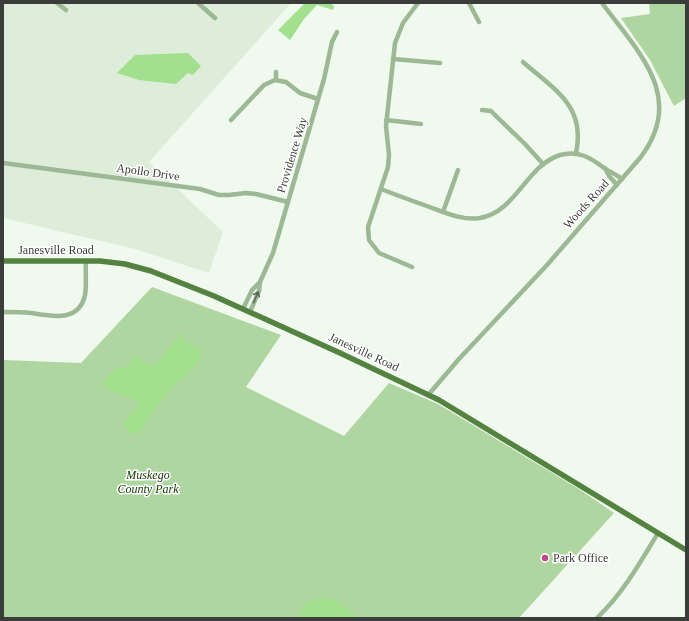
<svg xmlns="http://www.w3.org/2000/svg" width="689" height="621" viewBox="0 0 689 621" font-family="Georgia,serif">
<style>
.built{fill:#deecda}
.green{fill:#afd5a1}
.water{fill:#a3e08d}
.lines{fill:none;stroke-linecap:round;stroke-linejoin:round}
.minor{stroke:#9db894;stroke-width:4.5}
.major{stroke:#538241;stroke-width:5.5}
.oneway{stroke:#5d6859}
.poi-dot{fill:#c44490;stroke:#fff;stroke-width:1.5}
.labels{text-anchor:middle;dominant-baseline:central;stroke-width:3;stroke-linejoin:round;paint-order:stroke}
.street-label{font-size:12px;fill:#3a3d39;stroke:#fff}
.park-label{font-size:12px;font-style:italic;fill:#103600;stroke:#fff}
.poi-label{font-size:12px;fill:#3a3d39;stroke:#fff;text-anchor:start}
</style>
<rect width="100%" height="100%" fill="#f0f9ed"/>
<path class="built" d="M3,3H291L149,162L223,232L209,273L135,249L3,218Z"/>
<g class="green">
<path d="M649,3H686V98L674,106L650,60L621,18L650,14Z"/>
<path d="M152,287L281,335L246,387L344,436L389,383L438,404L579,489L614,513L519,618H3V360L81,363Z"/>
</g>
<g class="water">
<path d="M305,3H330L334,6L333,10L317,5L304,19L290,40L278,30Z"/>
<path d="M188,53L201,66L193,75L188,73L176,84L139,80L117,73L135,55Z"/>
<path d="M181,333H182L185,343L201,348L200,359L195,366L188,374L176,383L146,421L142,431L132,434C115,423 132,414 140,403C128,395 113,395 103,385L104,381L115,369L130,366L131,360L135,356L141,358L144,363C159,368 162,358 168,348C172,342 177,341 181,333Z"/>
<path d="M325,598L337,600L358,618H296L305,603Z"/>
</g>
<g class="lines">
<g class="minor">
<path d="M57,3L66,10"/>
<path d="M198,3L215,18"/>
<path d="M469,3L479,22"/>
<path d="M393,59L440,63"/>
<path d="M523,62C555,90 586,106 576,153"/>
<path d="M276,72V80"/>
<path d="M482,110L491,111L496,116L525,144L543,164"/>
<path d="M231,120L264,85L275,80L286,82L300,93L318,99"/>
<path d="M386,120L421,124"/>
<path d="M3,163L200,189L219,195H229L246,193L256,194L288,202"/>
<path d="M605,168L609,176L617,185"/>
<path d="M381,189C396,195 410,200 424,205C442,211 461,221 480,218C516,212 526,166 560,155C577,150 590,157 604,168C610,172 616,174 622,179"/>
<path d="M443,212L458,170"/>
<path d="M412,267L379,253L369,240L368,227L388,167L389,155L386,126L395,43L403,23L418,3"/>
<path d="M243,309L252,290L260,282L273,253L324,79L332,42L337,32"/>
<path d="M3,312C12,312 21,312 31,313C51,316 79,323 85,295C87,284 85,272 86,261"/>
<path d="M250,312L259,291L260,282"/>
<path d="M429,394L459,359L547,265L640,158C687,97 638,52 602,3"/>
<path d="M597,618C623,593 640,563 658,533"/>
</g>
<path class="major" d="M3,261H100L125,264L151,271L214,296L340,353L439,400L686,550"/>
</g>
<defs><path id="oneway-shaft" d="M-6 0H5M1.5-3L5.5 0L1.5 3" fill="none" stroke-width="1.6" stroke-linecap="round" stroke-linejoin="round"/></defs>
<use class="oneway" href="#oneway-shaft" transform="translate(256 297) rotate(-68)"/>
<circle class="poi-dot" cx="545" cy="558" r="4"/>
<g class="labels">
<g class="street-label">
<text transform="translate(292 155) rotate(-73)">Providence Way</text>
<text transform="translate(148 172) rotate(8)">Apollo Drive</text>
<text transform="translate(586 204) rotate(-48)">Woods Road</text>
<text x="56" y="250">Janesville Road</text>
<text transform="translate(364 352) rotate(25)">Janesville Road</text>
</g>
<g class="park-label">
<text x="148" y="475">Muskego<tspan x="148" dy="14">County Park</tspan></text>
</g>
<g class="poi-label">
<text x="553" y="558">Park Office</text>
</g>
</g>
<rect width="689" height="621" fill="none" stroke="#3a3d39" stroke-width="8"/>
</svg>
